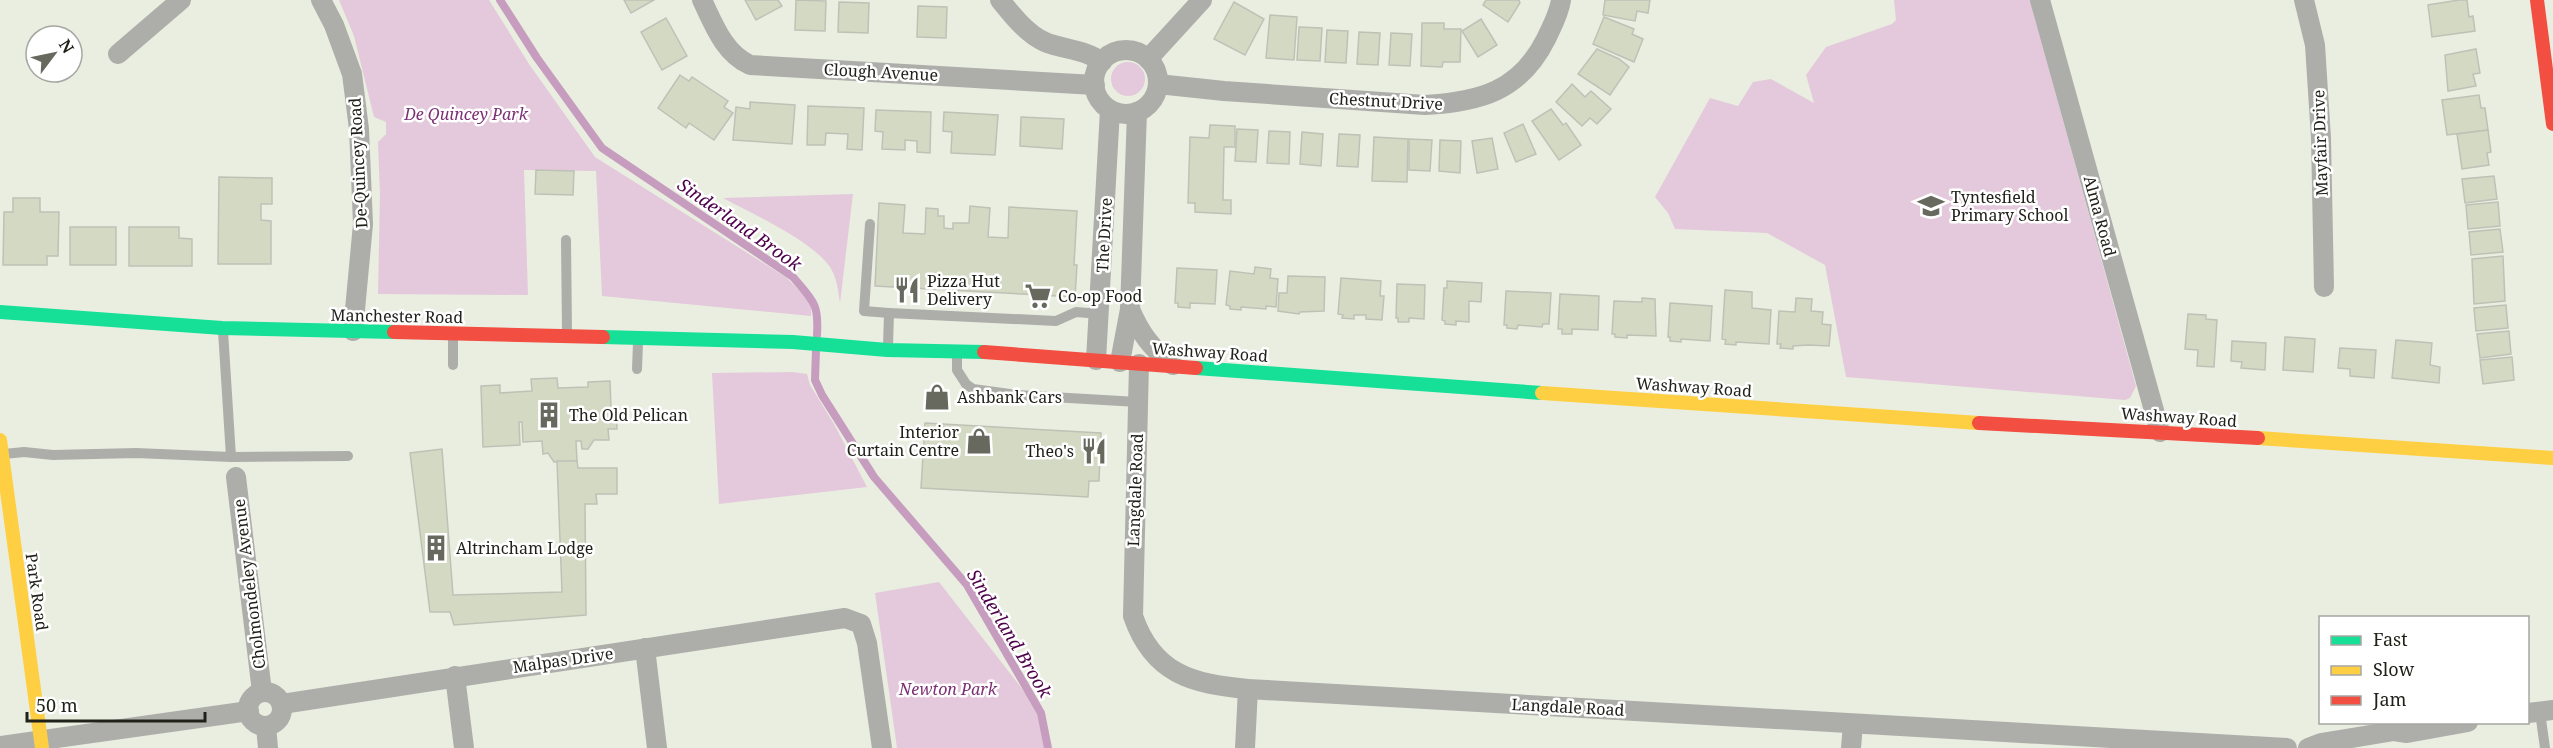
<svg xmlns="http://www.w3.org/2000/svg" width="2553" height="748" viewBox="0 0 2553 748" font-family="'Noto Serif',serif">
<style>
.green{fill:#e3c9db}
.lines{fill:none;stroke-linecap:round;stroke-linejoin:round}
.stream{stroke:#c79dbf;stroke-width:8}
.building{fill:#d4d9c3;stroke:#bfc1b7;stroke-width:1.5}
.lane{stroke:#adaeaa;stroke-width:10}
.street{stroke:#adaeaa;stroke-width:20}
.fast{stroke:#16e098;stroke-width:14}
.slow{stroke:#ffcf43;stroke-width:14}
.jam{stroke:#f24e42;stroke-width:14}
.labels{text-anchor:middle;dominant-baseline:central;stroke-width:5;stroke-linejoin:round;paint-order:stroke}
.street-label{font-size:16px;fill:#202219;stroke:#fff}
.park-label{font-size:16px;font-style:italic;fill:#7b2f74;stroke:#fff}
.poi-label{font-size:16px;fill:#202219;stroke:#fff;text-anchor:start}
.water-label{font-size:18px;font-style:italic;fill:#4f004b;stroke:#fff}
</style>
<rect width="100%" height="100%" fill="#eaeee0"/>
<g class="green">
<path d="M339,0H489L529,64L595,157L787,278L811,303V316L602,296L596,171L524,170L528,295L378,294L380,194L378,142L386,134V122L374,117L354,36Z"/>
<path d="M1894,0H2030L2136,386L2130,398L2125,400L1846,377L1825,265L1767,233L1675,229L1668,213L1655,197L1710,98L1738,106L1753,82L1771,79L1814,103L1806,75L1826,47L1892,24L1896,20Z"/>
<circle cx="1128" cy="79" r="17"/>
<path d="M853,194L840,303C838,290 837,278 830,267C811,240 753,214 723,198Z"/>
<path d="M792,372L807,374L810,385L834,424L867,487L719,504L712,373Z"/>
<path d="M939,582L1041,713L1048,748H897L875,593Z"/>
</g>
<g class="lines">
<g class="stream">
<path d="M500,0L537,58L602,148L793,277C813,301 819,303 817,335"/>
<path d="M816,350L815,380L822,395L874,477L967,585L1041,713L1048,748"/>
</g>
</g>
<g class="building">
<path d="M624,0H654L631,13Z"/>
<path d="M745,0H778L782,6L756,20Z"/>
<path d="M796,0L826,1L825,31L795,30Z"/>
<path d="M1486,0H1519L1520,3L1508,22L1483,5Z"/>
<path d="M1605,0H1650L1648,13L1637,11L1635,21L1603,15Z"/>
<path d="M2459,0H2467L2469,17L2473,16L2475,31L2432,37L2428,5Z"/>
<path d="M839,2L869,3L868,33L838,32Z"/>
<path d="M1234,2L1264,19L1245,55L1214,39Z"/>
<path d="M918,6L947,7L946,38L917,37Z"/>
<path d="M1270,15L1297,17L1294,60L1266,58Z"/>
<path d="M1604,17L1634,29L1632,34L1643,39L1634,62L1593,44Z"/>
<path d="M666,18L687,56L662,70L641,32Z"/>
<path d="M1481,19L1497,45L1478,57L1462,31Z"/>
<path d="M1422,23H1444V29H1461L1460,62H1443L1442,67L1421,66Z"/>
<path d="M1299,27L1322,28L1320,61L1297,60Z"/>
<path d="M1327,30L1348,31L1346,63L1325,62Z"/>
<path d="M1359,32L1380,33L1378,65L1357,64Z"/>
<path d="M1391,33L1412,34L1410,66L1389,65Z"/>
<path d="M1597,49L1619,59L1629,67L1610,95L1578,74Z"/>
<path d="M2476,49L2480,73L2473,74L2476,86L2448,91L2445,55Z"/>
<path d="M680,75L689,81L692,77L728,101L724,107L733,113L714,140L689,123L686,128L658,108Z"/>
<path d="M1572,84L1585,97L1591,91L1611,109L1597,124L1590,118L1582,126L1556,102Z"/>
<path d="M2479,95L2481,108H2485L2488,130L2447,135L2442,100Z"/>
<path d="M750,102L795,105L792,144L733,140L736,107L750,109Z"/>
<path d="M808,106L864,108L862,150L847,149L848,134L826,133L825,145H807Z"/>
<path d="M1551,109L1563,125L1566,123L1581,145L1559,160L1532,121Z"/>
<path d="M876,110L931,112L930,153L917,152V141L905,140V150L882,149L883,132L875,131Z"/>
<path d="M944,112L998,115L995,155L951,153L952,132L943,131Z"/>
<path d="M1021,117L1064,119L1062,149L1020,146Z"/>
<path d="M1523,124L1536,154L1516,162L1504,133Z"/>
<path d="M1210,125L1235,126V147H1224L1223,200H1231V214L1195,212V203H1188L1190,137L1209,138Z"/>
<path d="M1237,129L1258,130L1256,162L1235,161Z"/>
<path d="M2488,130L2491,152L2487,153L2489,165L2462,169L2457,134Z"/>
<path d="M1269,131L1290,132L1289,164L1267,163Z"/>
<path d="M1302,132L1323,134L1321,166L1300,164Z"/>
<path d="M1339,134L1360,135L1358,167L1337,166Z"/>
<path d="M1374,137L1408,139L1407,182L1372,181Z"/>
<path d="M1492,138L1498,169L1477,173L1472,141Z"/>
<path d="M1409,139L1432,140L1430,171L1409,170Z"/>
<path d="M1440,140L1461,141L1460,173L1439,171Z"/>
<path d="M536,170L574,171L573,195L535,194Z"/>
<path d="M2494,176L2497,199L2465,203L2462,179Z"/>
<path d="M219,177L272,178V204H261V220L271,221V264H218Z"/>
<path d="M13,198H40V212H59L58,256H47V265H3L4,212H13Z"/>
<path d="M2498,202L2500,226L2468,229L2466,205Z"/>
<path d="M879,203L905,205L903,233L925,234L926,208L938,209V216H944V228L953,229V223H969L970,206L990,208L988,237L1008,238L1009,207L1077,211L1074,265H1077L1075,297L875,286Z"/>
<rect x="70" y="227" width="46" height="38"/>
<path d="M129,227H179V238L192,239V266H129Z"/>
<path d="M2500,229L2503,252L2471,255L2469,232Z"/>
<path d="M2503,256L2505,301L2474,304L2472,259Z"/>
<path d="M1255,267L1271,269L1270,278L1278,279L1276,307L1266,306V309L1241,307V310L1230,309V306L1226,305L1230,271L1254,274Z"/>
<path d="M1177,268L1217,270L1215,304L1190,303V308L1178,307V303H1175Z"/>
<path d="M1288,276L1325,277L1324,311L1300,312L1299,314L1278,311L1279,293H1287Z"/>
<path d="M1341,278L1381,281L1380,296H1384L1382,320L1366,319V315H1354V319L1342,318L1343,315L1338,314Z"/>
<path d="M1447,281L1482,283L1481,302L1469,301V322L1456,321V325L1445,324V321L1442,320L1444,288H1447Z"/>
<path d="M1397,284L1425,285L1424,319L1409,318V322H1398V318H1396Z"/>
<path d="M1725,290L1752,292V308L1771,310L1769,344L1736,342V345L1725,344L1726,340L1722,339Z"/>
<path d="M1506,291L1551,293L1549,324H1543L1542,327L1518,325L1517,329L1507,328V325H1504Z"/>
<path d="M1560,294L1599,296L1598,330L1572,329V334H1562V329H1558Z"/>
<path d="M1642,298L1655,299L1656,336L1627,335V338L1615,337V334H1612L1614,301L1642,302Z"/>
<path d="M1796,298L1812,299L1811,311L1823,312L1822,324L1831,325L1829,346L1808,345L1793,346V349L1780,348L1781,344H1777L1779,311L1795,312Z"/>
<path d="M1670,303L1712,306L1710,341L1681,339V342L1670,341V337H1668Z"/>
<path d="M2506,305L2508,328L2476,331L2474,308Z"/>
<path d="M2188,314L2206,315V319L2217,320L2214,367L2197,366L2198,350L2185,349Z"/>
<path d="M2509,331L2511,354L2480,358L2477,334Z"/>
<path d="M2285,337L2315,339L2313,372L2283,370Z"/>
<path d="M2396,340L2432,343L2430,365L2440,367L2439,383L2392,378Z"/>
<path d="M2232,341L2266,343L2265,370L2241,368L2242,362L2231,361Z"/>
<path d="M2340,348L2376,350L2374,378L2350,376V369L2338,368Z"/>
<path d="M2512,357L2514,380L2483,384L2480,360Z"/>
<path d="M557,378L558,388L588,387V382L610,381L611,408H616L617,429H608L609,440H594L588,449H582L581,441H576L577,461L554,462L548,453L543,454L542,441L523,442L522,422H519L520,445L483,447L481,386L500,385V393L532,391L531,379Z"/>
<path d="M925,423L1101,433L1099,481H1089L1088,497L921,488Z"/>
<path d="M442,449L453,595L562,592L557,461H577L578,468H617V494H596L597,504H585L586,615L454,625L450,612H430L410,453Z"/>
</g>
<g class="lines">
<g class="lane">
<path d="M870,224L864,311L889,313"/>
<path d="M566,240L567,332"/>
<path d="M223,331L231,457L348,456"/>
<path d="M453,337V365"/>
<path d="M888,346L889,313L1056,321L1076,312L1100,314"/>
<path d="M957,354V370L966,384L973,389L1017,395L1138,402"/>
<path d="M637,369L638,343"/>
<path d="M4,454L24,452L53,455L136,453L231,457"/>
<path d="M2540,712L2545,748"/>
</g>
<g class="street">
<path d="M321,0L334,25L352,74L359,129L363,224L353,331"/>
<path d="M702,0C714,25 724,53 750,65L1095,85"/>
<path d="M1000,0C1012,15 1027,34 1045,42C1064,50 1085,49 1102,62"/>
<path d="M2040,0L2160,432"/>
<path d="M2304,0L2315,45L2321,138L2324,287"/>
<circle cx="1126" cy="82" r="32"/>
<path d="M118,54L181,0"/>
<path d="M1148,59L1202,0"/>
<path d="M1158,84L1224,91L1425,105C1480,102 1520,91 1546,39C1552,26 1559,14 1561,0"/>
<path d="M1130,309C1140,333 1152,349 1173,365"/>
<path d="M1096,360L1110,110"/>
<path d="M1120,362L1130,309L1137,112"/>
<path d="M1139,364L1133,616C1153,674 1192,684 1248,689L2287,748"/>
<path d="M236,477L262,692"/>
<path d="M645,648L657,748"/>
<path d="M455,676L464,748"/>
<circle cx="265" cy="709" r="17"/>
<path d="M282,704L845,618L861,624L867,643L882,748"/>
<path d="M2528,713L2553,710"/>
<path d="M266,726L268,748"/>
<path d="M0,746L249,711"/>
<path d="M1245,748L1248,689"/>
<path d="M1851,748L1853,724"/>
<path d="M2308,748L2321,743L2394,731L2407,733L2468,722"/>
</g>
<g class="fast">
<path d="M0,312L222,328L394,332"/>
<path d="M603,337L793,342L887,350L984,352"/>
<path d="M1196,368L1542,393"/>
</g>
<g class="slow">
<path d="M1542,393L1979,423"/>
<path d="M2258,438L2553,458"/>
<path d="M0,440L42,748"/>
</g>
<g class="jam">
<path d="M2537,0L2553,124"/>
<path d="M394,332L603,337"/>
<path d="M984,352L1196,368"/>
<path d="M1979,423L2258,438"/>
</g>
</g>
<defs>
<g id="school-bare" transform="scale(2.07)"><path d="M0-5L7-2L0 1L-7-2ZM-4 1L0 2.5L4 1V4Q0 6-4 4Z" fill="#67695f" stroke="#fff" stroke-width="2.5" paint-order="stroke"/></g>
<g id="restaurant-bare" transform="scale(2.07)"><path d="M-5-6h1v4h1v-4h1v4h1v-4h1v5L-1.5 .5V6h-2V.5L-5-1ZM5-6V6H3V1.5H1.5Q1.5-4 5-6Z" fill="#67695f" stroke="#fff" stroke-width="2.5" paint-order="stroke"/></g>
<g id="supermarket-bare" transform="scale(2.07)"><path d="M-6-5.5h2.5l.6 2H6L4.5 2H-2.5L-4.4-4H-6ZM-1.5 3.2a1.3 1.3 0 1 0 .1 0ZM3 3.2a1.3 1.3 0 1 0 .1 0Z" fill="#67695f" stroke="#fff" stroke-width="2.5" paint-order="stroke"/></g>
<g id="shop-bare" transform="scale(2.07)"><path d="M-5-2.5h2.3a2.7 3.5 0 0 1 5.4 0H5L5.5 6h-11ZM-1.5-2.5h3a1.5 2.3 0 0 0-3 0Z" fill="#67695f" stroke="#fff" stroke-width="2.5" paint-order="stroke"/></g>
<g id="building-bare" transform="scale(2.07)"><path d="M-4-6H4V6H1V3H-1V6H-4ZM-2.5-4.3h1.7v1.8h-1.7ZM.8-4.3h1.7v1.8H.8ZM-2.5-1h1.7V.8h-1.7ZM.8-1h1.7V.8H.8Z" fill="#67695f" stroke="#fff" stroke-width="2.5" paint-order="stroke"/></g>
</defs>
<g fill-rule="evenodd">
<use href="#school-bare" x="1931" y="206"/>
<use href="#restaurant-bare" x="907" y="290"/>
<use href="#supermarket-bare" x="1038" y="296"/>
<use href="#shop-bare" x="937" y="397"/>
<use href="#building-bare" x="549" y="415"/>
<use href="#shop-bare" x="979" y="441"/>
<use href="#restaurant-bare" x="1094" y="451"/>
<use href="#building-bare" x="436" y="548"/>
</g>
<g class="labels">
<g class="street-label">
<text transform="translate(881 72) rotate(3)">Clough Avenue</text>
<text transform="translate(1386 101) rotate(3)">Chestnut Drive</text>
<text transform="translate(2320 143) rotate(-92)">Mayfair Drive</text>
<text transform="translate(358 163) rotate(-93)">De-Quincey Road</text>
<text transform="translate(2100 216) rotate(75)">Alma Road</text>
<text transform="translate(1104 235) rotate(-87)">The Drive</text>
<text transform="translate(397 316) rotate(1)">Manchester Road</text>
<text transform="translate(1210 352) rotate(4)">Washway Road</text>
<text transform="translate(1694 387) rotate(4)">Washway Road</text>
<text transform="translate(2179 417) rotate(4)">Washway Road</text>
<text transform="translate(1135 490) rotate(-88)">Langdale Road</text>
<text transform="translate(249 584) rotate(-97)">Cholmondeley Avenue</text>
<text transform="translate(37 592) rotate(82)">Park Road</text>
<text transform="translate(563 660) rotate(-8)">Malpas Drive</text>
<text transform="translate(1568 707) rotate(3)">Langdale Road</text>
</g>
<g class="park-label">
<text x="466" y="114">De Quincey Park</text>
<text x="948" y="689">Newton Park</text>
</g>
<g class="poi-label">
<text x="1951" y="197">Tyntesfield<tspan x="1951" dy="18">Primary School</tspan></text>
<text x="927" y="281">Pizza Hut<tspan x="927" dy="18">Delivery</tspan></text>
<text x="1058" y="296">Co-op Food</text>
<text x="957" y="397">Ashbank Cars</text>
<text x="569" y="415">The Old Pelican</text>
<text x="959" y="432" text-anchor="end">Interior<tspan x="959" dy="18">Curtain Centre</tspan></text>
<text x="1074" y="451" text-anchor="end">Theo's</text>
<text x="456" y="548">Altrincham Lodge</text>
</g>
<g class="water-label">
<text transform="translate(740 224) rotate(35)">Sinderland Brook</text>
<text transform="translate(1010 633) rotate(59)">Sinderland Brook</text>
</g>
</g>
<rect x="2319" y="616" width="210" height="108" fill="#ffffff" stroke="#a6a7a3" stroke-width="1.5"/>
<rect x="2331" y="636" width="30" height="9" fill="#16e098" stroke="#a6a7a3" stroke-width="1.5"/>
<text x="2373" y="646" font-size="18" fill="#202219">Fast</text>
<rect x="2331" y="666" width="30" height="9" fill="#ffcf43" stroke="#a6a7a3" stroke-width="1.5"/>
<text x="2373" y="676" font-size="18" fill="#202219">Slow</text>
<rect x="2331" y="696" width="30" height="9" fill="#f24e42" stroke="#a6a7a3" stroke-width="1.5"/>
<text x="2373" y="706" font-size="18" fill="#202219">Jam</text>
<g transform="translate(54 54) rotate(58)"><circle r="28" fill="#ffffff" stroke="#a6a7a3" stroke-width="1.5"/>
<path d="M0-4.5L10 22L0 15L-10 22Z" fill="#67695f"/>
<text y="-9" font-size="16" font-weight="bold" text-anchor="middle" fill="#202219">N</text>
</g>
<path d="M27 712v9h178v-9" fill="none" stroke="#202219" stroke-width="3"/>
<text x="36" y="712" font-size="18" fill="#202219" stroke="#ffffff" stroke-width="4.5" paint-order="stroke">50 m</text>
</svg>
